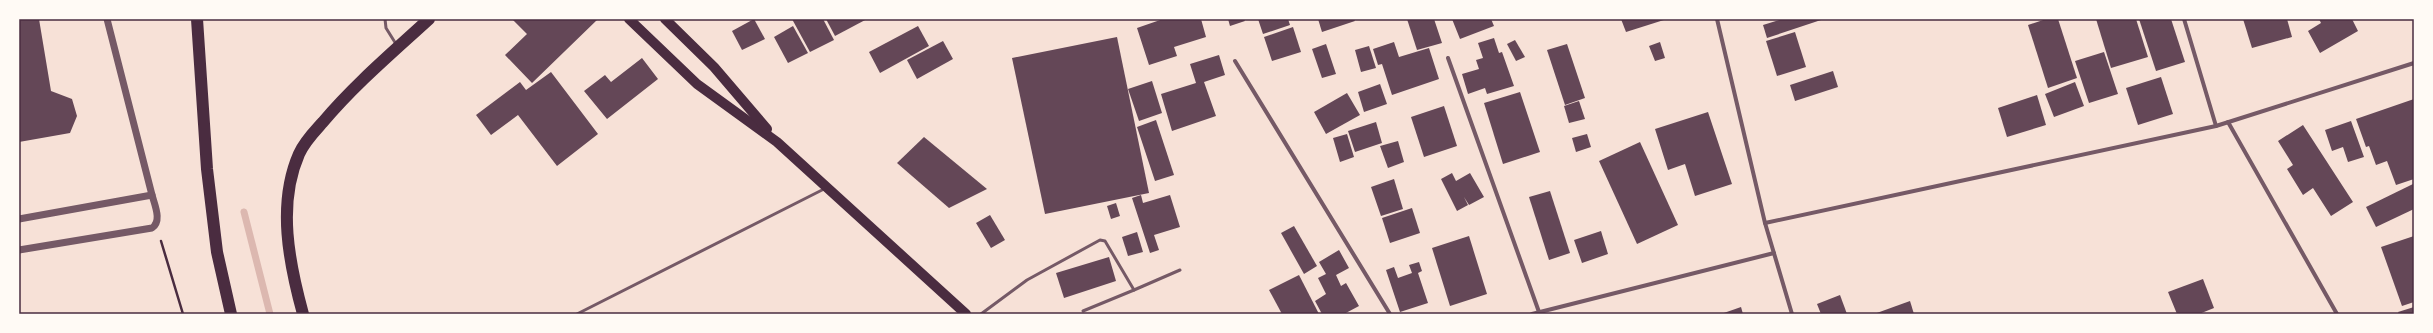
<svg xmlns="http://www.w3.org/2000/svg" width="2433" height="333" viewBox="0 0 2433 333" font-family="'Public Sans',sans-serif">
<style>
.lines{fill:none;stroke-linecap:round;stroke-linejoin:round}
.stream{stroke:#dcb8b0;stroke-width:7}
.building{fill:#644757}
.path{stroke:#4a2c40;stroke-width:2.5}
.service{stroke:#755966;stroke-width:3}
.minor{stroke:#755966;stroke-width:4}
.tertiary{stroke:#755966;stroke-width:7}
.primary{stroke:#4a2c40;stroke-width:10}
.motorway{stroke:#4a2c40;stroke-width:12}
.neatline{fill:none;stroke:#4a2c40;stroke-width:1.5}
</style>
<rect width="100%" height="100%" fill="#f7e1d7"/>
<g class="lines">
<path class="stream" d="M244,212L270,314"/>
</g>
<g class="building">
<path d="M19,19H39L51,91L72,99L77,116L70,133L19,142Z"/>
<path d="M512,19H596L597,20L532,83L505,55L527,34Z"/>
<path d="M754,19L765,39L742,50L732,31Z"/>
<path d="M792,19H823L834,40L810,52Z"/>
<path d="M826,19H867L835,36Z"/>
<path d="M1163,19H1201L1206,37L1174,47L1177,56L1149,65L1137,28Z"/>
<path d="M1228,19H1244L1245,21L1230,26Z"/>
<path d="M1258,19H1288L1290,25L1263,34Z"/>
<path d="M1318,19H1354L1355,21L1322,32Z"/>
<path d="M1407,19H1434L1442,43L1417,50Z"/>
<path d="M1452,19H1491L1494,26L1460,39Z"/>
<path d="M1621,19H1667L1626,32Z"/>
<path d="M1782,19H1824L1767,38L1763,25Z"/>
<path d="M2046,19H2058L2077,78L2048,88L2028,25Z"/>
<path d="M2096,19H2136L2148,57L2111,68Z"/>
<path d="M2139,19H2171L2185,62L2156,71Z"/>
<path d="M2243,19H2287L2292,37L2252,48Z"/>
<path d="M2319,19H2352L2358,31L2320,53L2308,31L2321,23Z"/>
<path d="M793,26L808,53L788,63L774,37Z"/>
<path d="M918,26L929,46L880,73L869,52Z"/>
<path d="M1293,27L1301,52L1272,61L1264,37Z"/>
<path d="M1795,32L1806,67L1777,76L1766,41Z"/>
<path d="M1117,37L1149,193L1045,214L1012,58Z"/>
<path d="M1494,38L1499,53L1502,52L1514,86L1487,94L1485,88L1468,94L1462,74L1479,69L1476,60L1483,58L1478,43Z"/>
<path d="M1515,40L1525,57L1516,61L1507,44Z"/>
<path d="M943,41L953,59L917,79L907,60Z"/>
<path d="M1394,42L1399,57L1429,48L1439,79L1392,95L1382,64L1378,65L1373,49Z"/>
<path d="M1660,42L1665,58L1655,61L1649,46Z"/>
<path d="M1326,44L1336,74L1322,78L1312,49Z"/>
<path d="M1567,44L1585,98L1565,105L1547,50Z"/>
<path d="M1369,46L1376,68L1361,72L1355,50Z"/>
<path d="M2104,52L2118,94L2089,103L2075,61Z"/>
<path d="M1219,55L1225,75L1204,82L1216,116L1172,131L1161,94L1196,83L1190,64Z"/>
<path d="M642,58L658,79L607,119L584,91L605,75L611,82Z"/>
<path d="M1833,71L1838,87L1795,101L1790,85Z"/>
<path d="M551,72L598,134L557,166L518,115L491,135L476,115L520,82L526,90Z"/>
<path d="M2161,77L2173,114L2138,125L2126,88Z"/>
<path d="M1152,81L1162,113L1139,121L1128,89Z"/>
<path d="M2075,82L2084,106L2054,117L2045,94Z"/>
<path d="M1380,84L1387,104L1364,112L1358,92Z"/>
<path d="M1520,92L1540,152L1503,164L1484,103Z"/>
<path d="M1347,93L1360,115L1326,134L1314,112Z"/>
<path d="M2037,95L2046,125L2007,137L1998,108Z"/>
<path d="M2414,99V179L2396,185L2387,161L2376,165L2369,146L2366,147L2356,119Z"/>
<path d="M1579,101L1585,119L1569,123L1564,106Z"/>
<path d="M1444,106L1457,146L1424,157L1411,117Z"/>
<path d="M1708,112L1732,184L1695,196L1685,164L1668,170L1655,129Z"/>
<path d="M1156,120L1174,175L1155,181L1137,127Z"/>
<path d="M2351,121L2364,157L2348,162L2343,147L2332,151L2325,130Z"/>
<path d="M1376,122L1382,143L1355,152L1348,131Z"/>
<path d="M2303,125L2353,202L2331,216L2313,188L2303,195L2287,169L2293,165L2278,141Z"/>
<path d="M1347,134L1354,157L1340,162L1333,138Z"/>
<path d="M1587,134L1591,147L1576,152L1572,138Z"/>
<path d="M924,137L987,189L949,208L897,163Z"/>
<path d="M1398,141L1404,162L1388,168L1380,146Z"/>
<path d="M1640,142L1678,225L1637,244L1599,161Z"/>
<path d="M1452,173L1456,181L1470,173L1484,197L1469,205L1464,197L1468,205L1457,211L1441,179Z"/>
<path d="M1394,179L1403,209L1381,216L1371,187Z"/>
<path d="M2413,184L2414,209L2376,227L2366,207Z"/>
<path d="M1550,191L1570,253L1549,260L1529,197Z"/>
<path d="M1141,195L1143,203L1170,195L1180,227L1154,235L1159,250L1150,253L1132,198Z"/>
<path d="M1116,203L1120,216L1111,219L1107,206Z"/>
<path d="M1412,208L1420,233L1390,243L1382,218Z"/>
<path d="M990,215L1005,240L991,248L976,223Z"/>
<path d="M1294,226L1317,266L1304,274L1281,233Z"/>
<path d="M1601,231L1608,254L1582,263L1574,240Z"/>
<path d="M1137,232L1143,252L1128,256L1122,237Z"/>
<path d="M1469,236L1487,294L1450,306L1432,248Z"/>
<path d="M2414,236V302L2402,306L2381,247Z"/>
<path d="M1339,250L1349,268L1336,275L1341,286L1346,283L1359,306L1344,314H1322L1315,301L1326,294L1318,278L1326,274L1319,262Z"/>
<path d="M1109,257L1116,281L1064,298L1056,273Z"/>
<path d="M1419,262L1422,271L1418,273L1428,303L1400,312L1386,270L1394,267L1398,278L1412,273L1409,265Z"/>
<path d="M1299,275L1319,314H1282L1269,290Z"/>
<path d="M2203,279L2214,308L2199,314H2177L2168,292Z"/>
<path d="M1840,295L1847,314H1821L1817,304Z"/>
<path d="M1910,301L1914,314H1874Z"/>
<path d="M1741,307L1743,314H1721Z"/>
<path d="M2414,307V314H2399L2398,312Z"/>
</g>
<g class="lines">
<path class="path" d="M161,241L183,314"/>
<g class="service">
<path d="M385,19L386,28L396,44"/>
<path d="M1083,311L1134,290"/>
<path d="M577,314L826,188"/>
<path d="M981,314L1027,280L1100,240L1105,241L1134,290L1180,270"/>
</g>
<g class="minor">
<path d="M1717,19L1765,223L1792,314"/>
<path d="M2184,19L2216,126"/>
<path d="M1448,58L1539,312"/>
<path d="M1235,61L1390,314"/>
<path d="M2228,122L2337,314"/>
<path d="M1765,223L2216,126L2414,63"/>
<path d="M1532,314L1774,253"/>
</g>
<g class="tertiary">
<path d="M19,219L152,195"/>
<path d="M19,250L152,228C162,221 155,206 152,195L107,19"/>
</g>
<g class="primary">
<path d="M629,19L697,84L777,142L966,314"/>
<path d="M665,19L714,67L767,129"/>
</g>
<g class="motorway">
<path d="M197,19L207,169L217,252L231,314"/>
<path d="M303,314C289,263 277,204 299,154C304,142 314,132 323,122C354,85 393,52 429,19"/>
</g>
</g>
<rect width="2433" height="333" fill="none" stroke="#fffaf5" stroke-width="40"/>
<rect x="20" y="20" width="2393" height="293" class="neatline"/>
</svg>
